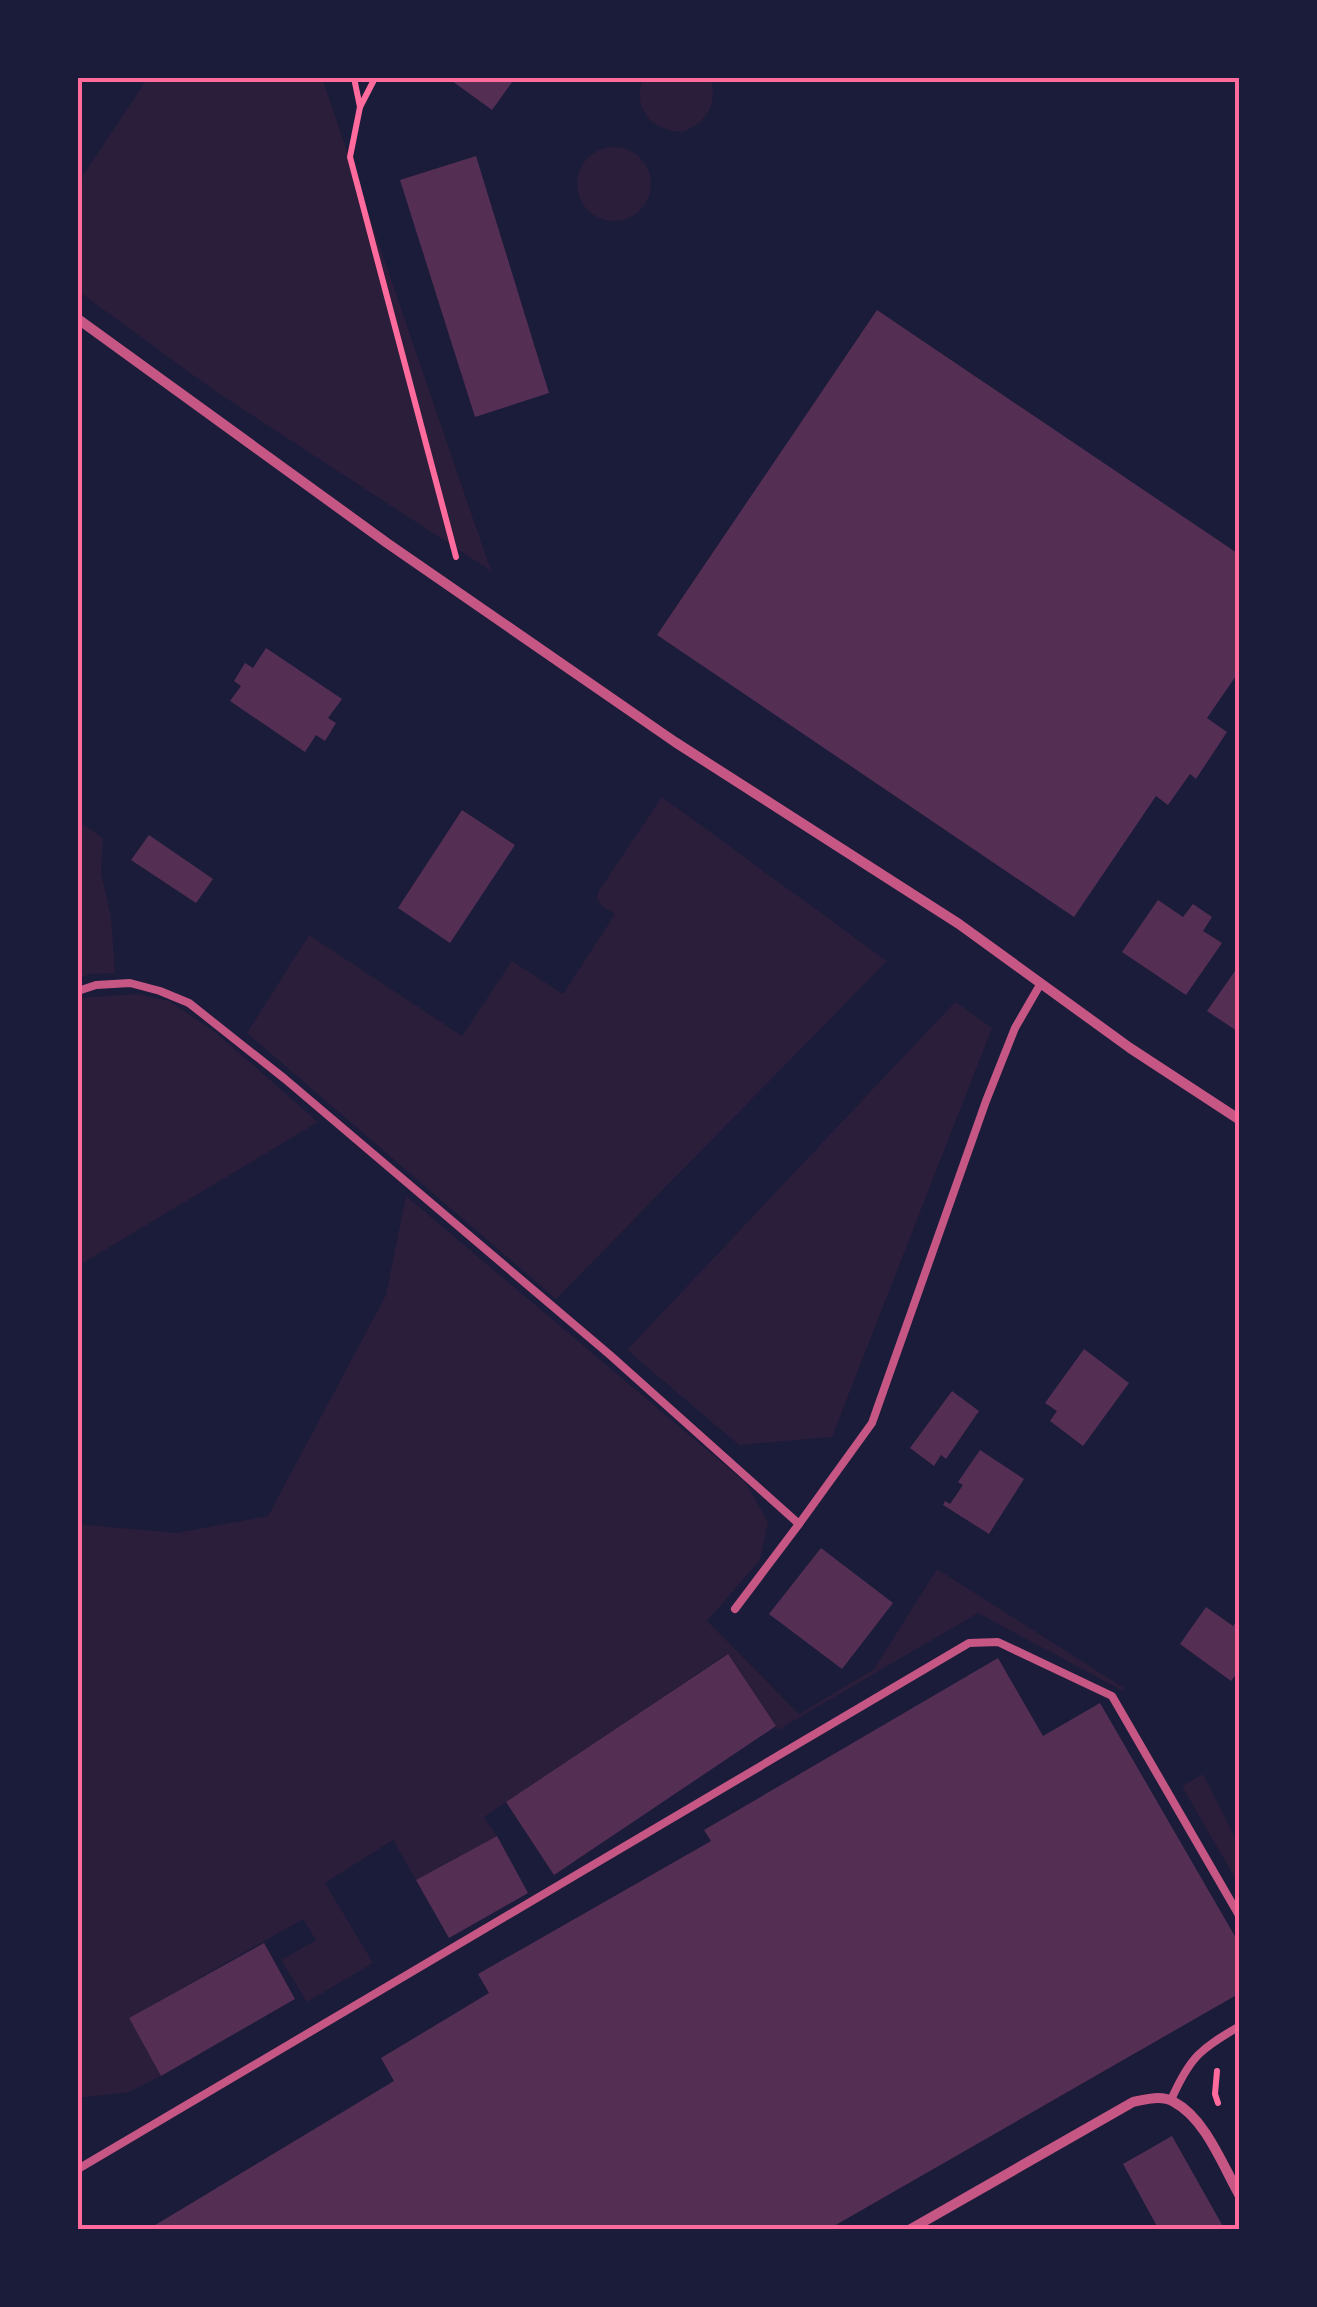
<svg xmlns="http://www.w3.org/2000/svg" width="1317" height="2307" viewBox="0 0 1317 2307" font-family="'Archivo Narrow',sans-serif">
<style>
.green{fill:#2a1e3b}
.building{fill:#542f53}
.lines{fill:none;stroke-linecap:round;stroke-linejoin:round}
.path{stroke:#ff6b9d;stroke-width:6}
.service{stroke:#c65784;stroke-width:8}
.minor{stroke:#c65784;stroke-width:10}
.neatline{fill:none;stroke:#ff6b9d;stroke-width:4}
</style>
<rect width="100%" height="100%" fill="#1b1b3a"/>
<g class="green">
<path d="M148,78H322L491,571L215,391L78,291V183Z"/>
<path d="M643,78H710C719,103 707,122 683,132C651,131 632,109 643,78Z"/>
<circle cx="614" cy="184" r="37"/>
<path d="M662,797L887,961L556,1299L247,1033L309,935L462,1036L512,961L563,994L615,914L602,906L597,899L598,892Z"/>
<path d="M78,821L103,838L101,873L111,917L115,973L91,974L78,978Z"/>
<path d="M137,994L169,1001L215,1032L318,1122L78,1266V998Z"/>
<path d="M955,1002L992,1028L832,1437L739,1445L627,1350Z"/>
<path d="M406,1196L745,1482L768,1522L760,1560L707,1621L799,1714L874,1669L937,1569L1124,1688L1121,1690L978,1613L778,1730L727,1654L484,1817L497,1836L416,1880L393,1840L325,1883L373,1963L307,2002L281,1960L316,1940L303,1919L129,2018L161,2076L129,2092L78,2098V1524L176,1533L268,1516L386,1295Z"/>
<path d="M1203,1774L1239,1845V1885L1182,1786Z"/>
</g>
<g class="building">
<path d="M448,78H515L492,110Z"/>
<path d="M476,156L549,393L475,417L400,180Z"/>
<path d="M877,310L1240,555V670L1207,718L1227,732L1196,779L1190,774L1168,805L1156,796L1074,917L657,635Z"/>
<path d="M266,648L342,699L328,718L336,723L325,741L316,735L305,752L230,701L241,686L234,681L245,663L253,668Z"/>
<path d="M462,810L515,845L450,943L398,908Z"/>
<path d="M149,835L213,879L196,903L131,860Z"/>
<path d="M1158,900L1183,917L1193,904L1212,917L1203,931L1222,943L1186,995L1122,952Z"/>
<path d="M1240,964V1033L1207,1011Z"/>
<path d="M1084,1349L1129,1383L1083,1446L1050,1421L1057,1411L1045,1403Z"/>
<path d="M952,1391L979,1411L946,1459L941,1455L934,1466L910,1448Z"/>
<path d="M980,1450L1024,1479L989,1534L943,1505L945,1501L950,1504L963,1485L958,1482Z"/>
<path d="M821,1548L893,1603L842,1669L769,1614Z"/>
<path d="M1206,1607L1233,1626L1240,1617V1669L1231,1681L1180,1644Z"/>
<path d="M728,1654L776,1726L554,1875L506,1802Z"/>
<path d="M998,1658L1043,1736L1100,1703L1240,1945V1993L827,2230H147L394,2081L381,2058L489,1993L478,1974L711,1841L704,1830Z"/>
<path d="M497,1836L528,1893L449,1938L416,1880Z"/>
<path d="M264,1943L295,1999L161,2076L129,2018Z"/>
<path d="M1172,2136L1225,2230H1159L1123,2164Z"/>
</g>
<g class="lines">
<g class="path">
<path d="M354,78L360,107L350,157L456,557"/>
<path d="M360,107L375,78"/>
<path d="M1217,2071L1215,2094L1218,2103"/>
</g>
<g class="service">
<path d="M78,991L96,985L130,983L160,991L189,1003L285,1079L610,1355L799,1524L872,1423L986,1101L1015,1028L1041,983"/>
<path d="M735,1609L799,1524"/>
<path d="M1171,2100C1190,2057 1200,2049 1240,2026"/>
<path d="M78,2169L969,1643L998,1642L1112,1696L1240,1917"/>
</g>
<g class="minor">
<path d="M78,319L387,543L675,742L959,924L1130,1048L1240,1120"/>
<path d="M909,2230L1133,2102C1146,2099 1162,2095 1174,2102C1205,2118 1223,2166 1240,2196"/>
</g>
</g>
<rect width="1317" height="2307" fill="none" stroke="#1b1b3a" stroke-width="160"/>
<rect x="80" y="80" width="1157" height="2147" class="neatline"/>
</svg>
